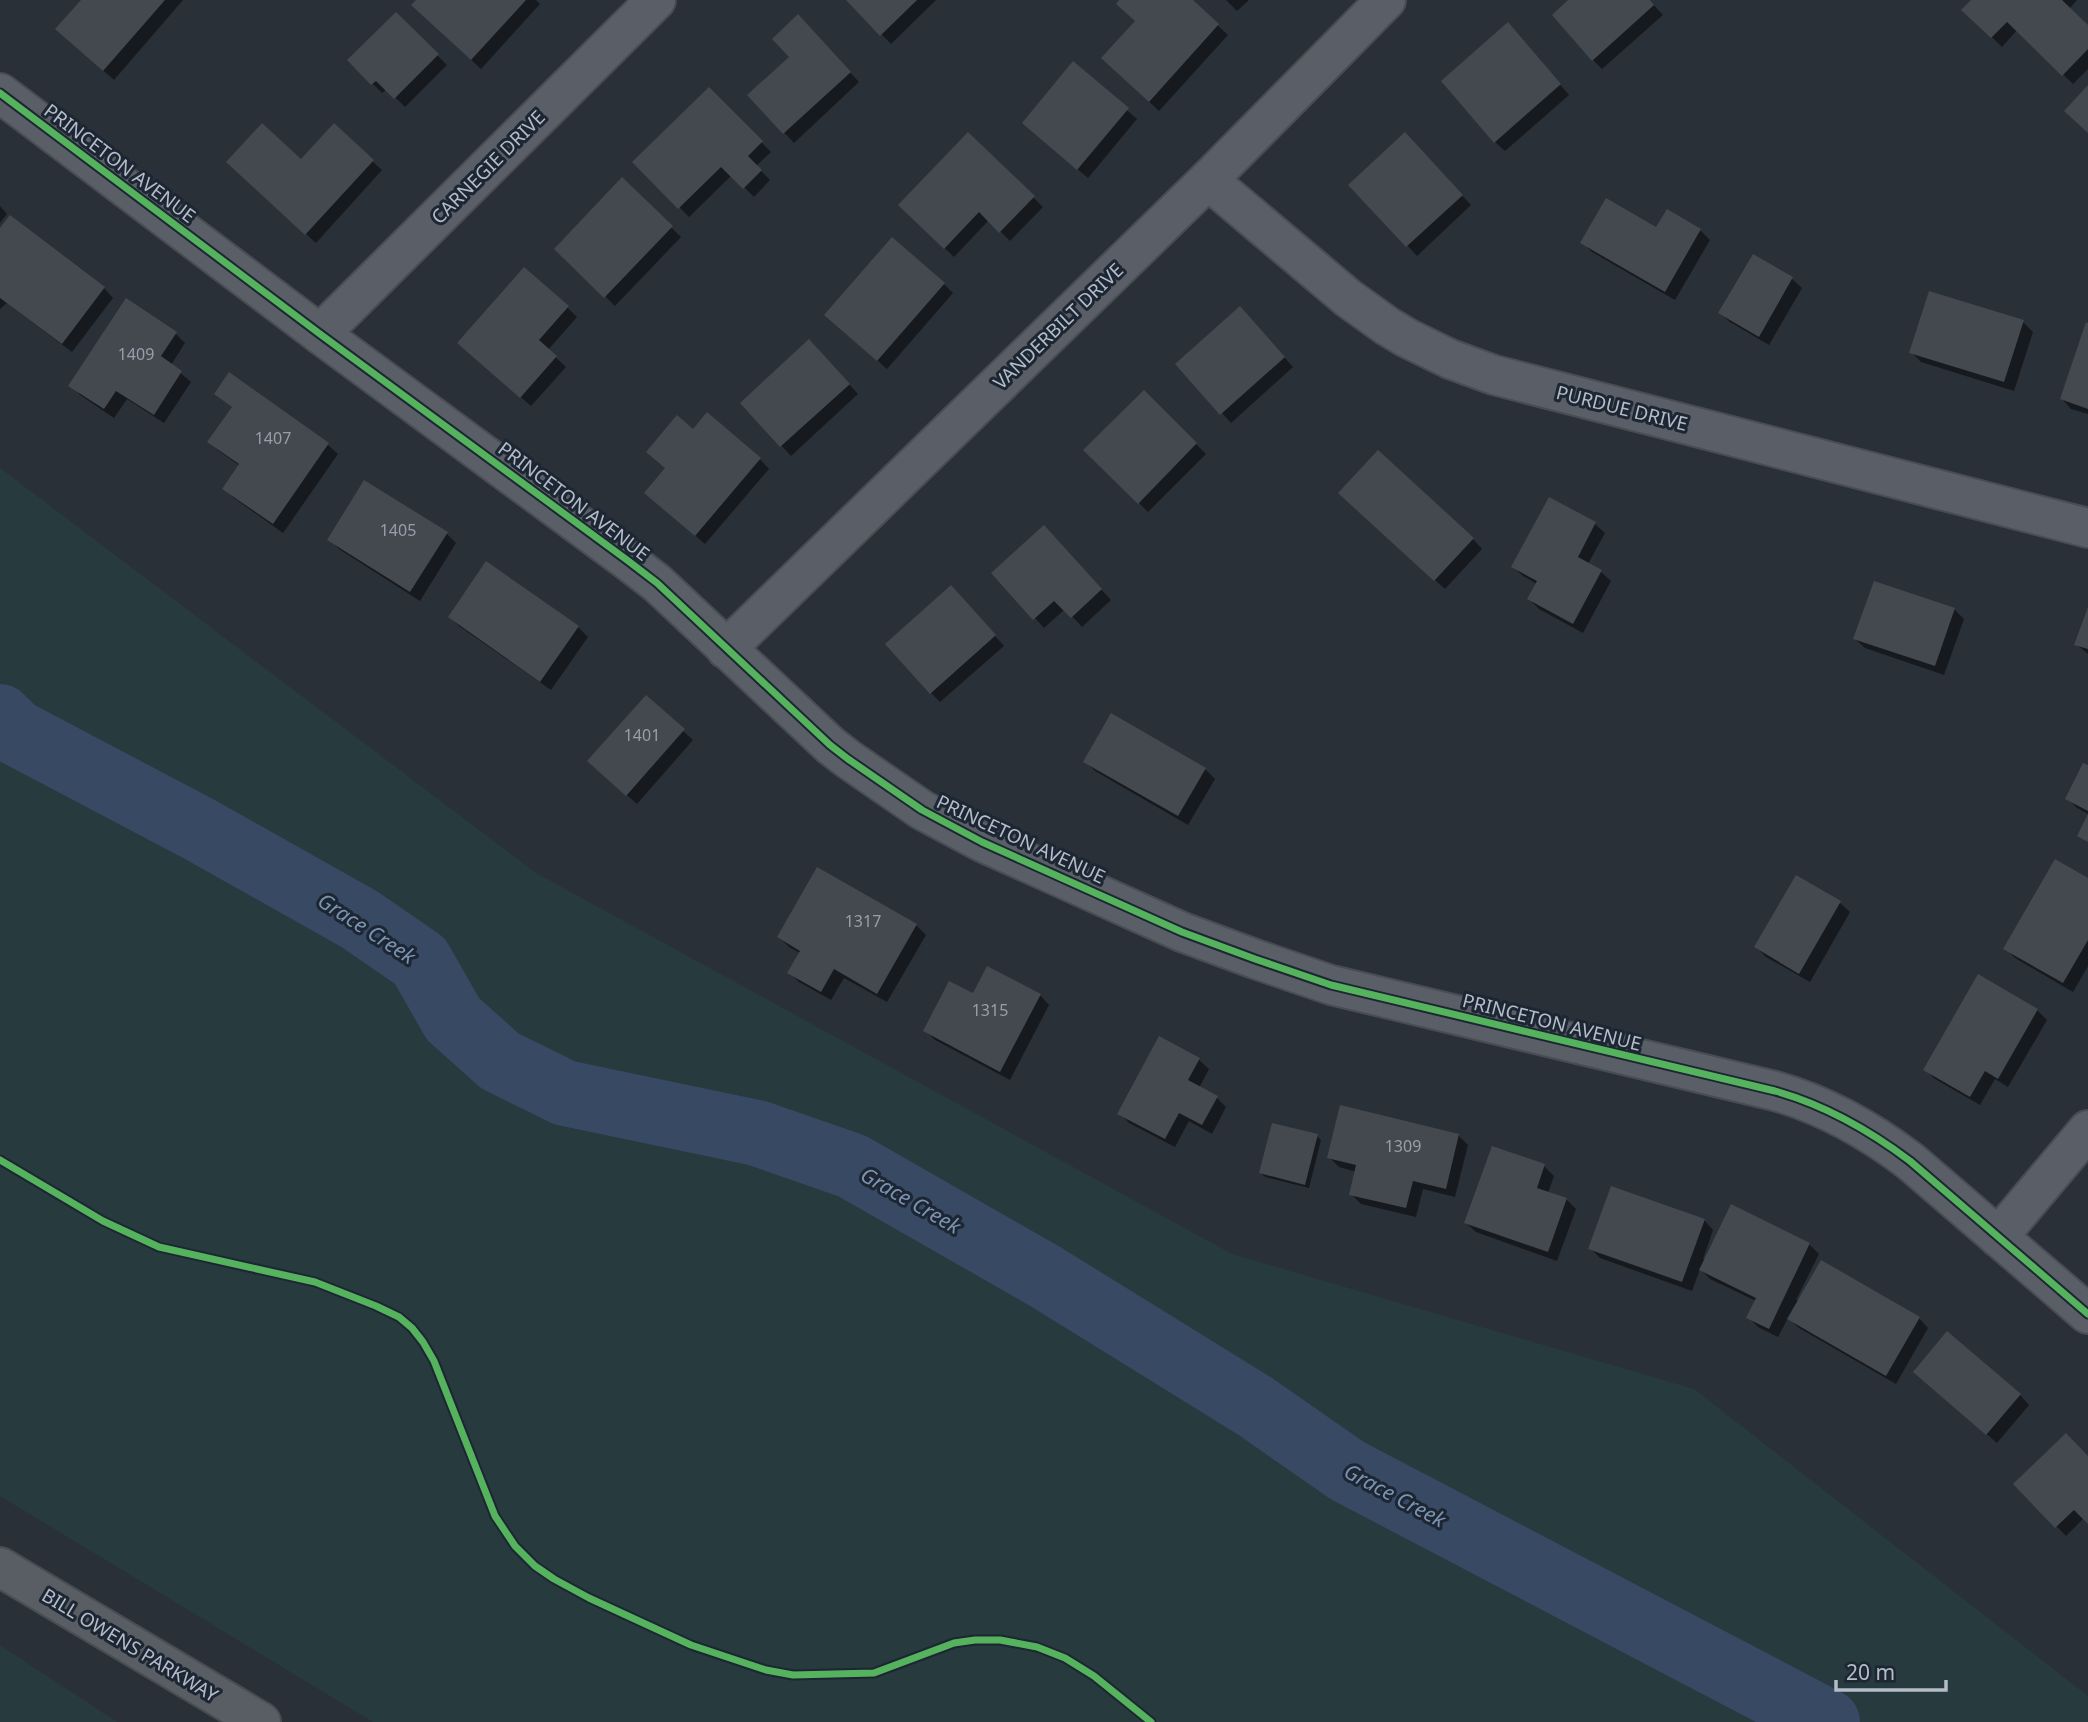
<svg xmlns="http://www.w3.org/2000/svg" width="2088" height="1722" viewBox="0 0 2088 1722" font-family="'Noto Sans',sans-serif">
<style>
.green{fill:#273a3e}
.shadow{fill:#0007}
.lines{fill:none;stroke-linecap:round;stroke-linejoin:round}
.river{stroke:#384963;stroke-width:66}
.building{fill:#444950}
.street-casing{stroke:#484c53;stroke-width:42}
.secondary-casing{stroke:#484c53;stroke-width:42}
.street{stroke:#5a5e66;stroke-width:38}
.secondary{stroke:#595d64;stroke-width:38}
.cycleway-casing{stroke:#1d2633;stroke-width:11}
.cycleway{stroke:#56b35d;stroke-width:7}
.labels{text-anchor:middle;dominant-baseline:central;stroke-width:6;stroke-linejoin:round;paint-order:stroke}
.number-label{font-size:16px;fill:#989fab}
.street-label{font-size:19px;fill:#b4bcc9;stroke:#1d2633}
.water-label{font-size:21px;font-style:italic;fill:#7c92b1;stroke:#1d2633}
</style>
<rect width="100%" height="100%" fill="#2a3038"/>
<g class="green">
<path d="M0,468L536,873L1232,1254L1694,1389L2088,1696V1722H373L0,1496Z"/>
<path d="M0,1645L117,1722H0Z"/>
</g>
<g class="shadow">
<path d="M83,0H183L114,80L67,39Z"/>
<path d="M418,0H536L540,4L481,69L423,15Z"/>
<path d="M848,0H936L891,44Z"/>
<path d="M1122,0H1190L1228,35L1159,111L1113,68L1137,21Z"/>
<path d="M1226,0H1249L1237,11Z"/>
<path d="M1571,0H1649L1663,15L1602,69L1593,60Z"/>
<path d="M1973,0H2077L2069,9L2088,27V69L2073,84L2017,30L2002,47L1964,10Z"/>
<path d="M396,14L447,65L405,107L387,89L382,93L349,60Z"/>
<path d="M807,26L859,82L794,143L750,96L791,57Z"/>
<path d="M1517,34L1569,95L1505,151L1495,142Z"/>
<path d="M1074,64L1137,119L1088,178L1034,132Z"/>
<path d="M709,90L771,152L756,166L770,180L754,197L732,175L689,217L635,162Z"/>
<path d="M968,134L1043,207L1010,241L989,220L954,257L900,205Z"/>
<path d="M1414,144L1471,205L1417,256L1351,185Z"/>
<path d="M301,161H372L382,170L316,243L238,172Z"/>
<path d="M622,180L681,237L615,306L556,248Z"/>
<path d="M0,206L7,214L0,223Z"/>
<path d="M1657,230H1700L1710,240L1675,300L1592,252L1582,242Z"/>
<path d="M0,231L104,288L113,298L72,352L7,303L0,309Z"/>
<path d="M1753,256L1792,279L1802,288L1769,345L1730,322L1720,313Z"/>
<path d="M944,284L953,293L887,369L836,324Z"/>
<path d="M567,307L577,317L548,350L566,367L531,406L469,352Z"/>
<path d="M1249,318L1293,367L1231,423L1222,413Z"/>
<path d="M2023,322L2033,332L2014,391L1921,362L1911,352Z"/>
<path d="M2088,325V414L2071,409L2062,399Z"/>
<path d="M175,333L185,343L171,365L191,382L164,423L127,399L114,418L80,395L71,385Z"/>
<path d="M819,351L858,394L791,456L742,403Z"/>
<path d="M230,375L328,445L338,454L283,533L234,498L224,488L240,466L219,451L209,442L233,408L217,394Z"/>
<path d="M1144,392L1206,454L1148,512L1086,450Z"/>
<path d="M760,459L769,469L705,544L656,502Z"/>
<path d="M1350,503L1473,539L1482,549L1445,589Z"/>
<path d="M1595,524L1605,533L1588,564L1601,572L1611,581L1583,633L1539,609L1529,599L1537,584L1523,576L1513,567Z"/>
<path d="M447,534L456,543L420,601L339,549L329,539Z"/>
<path d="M1053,537L1111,600L1082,627L1065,609L1044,628L1035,618Z"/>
<path d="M960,597L1004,646L940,702L931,693Z"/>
<path d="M1954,609L1964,619L1944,675L1865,648L1855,639Z"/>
<path d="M2088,611V654L2076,644Z"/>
<path d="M450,617L578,627L588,637L551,690L459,626Z"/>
<path d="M646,698L693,740L637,804L599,771Z"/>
<path d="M1085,761L1205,769L1215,779L1188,825L1095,771Z"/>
<path d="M2088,767V814L2077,808L2067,798Z"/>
<path d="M1796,877L1840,903L1850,912L1810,982L1766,957L1756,947Z"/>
<path d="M2088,880V966L2073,992L2015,958L2005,948Z"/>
<path d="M916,925L926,935L887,1002L844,978L831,1000L799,982L789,972L800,953L789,947L779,937Z"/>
<path d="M974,995H1040L1049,1005L1010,1080L935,1040L925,1030Z"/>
<path d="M2037,1010L2047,1020L2008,1087L1995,1079L1980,1105L1935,1079L1925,1069Z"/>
<path d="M1159,1038L1199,1060L1209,1069L1199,1088L1216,1097L1226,1107L1212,1134L1189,1121L1175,1147L1129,1123L1120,1113Z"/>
<path d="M1458,1135L1468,1145L1455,1197L1423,1189L1416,1217L1361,1204L1351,1194L1357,1172L1339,1167L1329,1157Z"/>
<path d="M1317,1136L1321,1140L1309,1188L1265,1177L1261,1173Z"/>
<path d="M1544,1166L1554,1176L1548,1193L1566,1199L1576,1209L1557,1261L1476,1232L1466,1223Z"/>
<path d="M1732,1206L1809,1244L1819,1254L1796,1300L1919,1318L1928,1328L1896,1384L1799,1328L1788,1318L1778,1337L1758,1327L1748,1317L1756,1301L1710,1279L1700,1269L1692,1291L1600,1258L1590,1248L1704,1220L1713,1230L1703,1259L1706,1260Z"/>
<path d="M1925,1381L2020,1395L2029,1405L1997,1443Z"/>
<path d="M2088,1458V1522L2084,1518L2066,1536L2015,1484Z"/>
</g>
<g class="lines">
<path class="river" d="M0,717L15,732L199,829L359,919L420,961L453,1019L500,1061L565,1093L757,1133L852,1166L1046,1277L1256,1407L1348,1471L1827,1722"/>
</g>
<g class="building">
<path d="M81,0H165L103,71L55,29Z"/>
<path d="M416,0H526L471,60L411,5Z"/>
<path d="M846,0H917L880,36Z"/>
<path d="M1119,0H1193L1219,24L1149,102L1101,58L1135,21L1116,4Z"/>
<path d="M1568,0H1650L1654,5L1592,61L1552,15Z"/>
<path d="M1971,0H2062L2088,25V49L2062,76L2007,22L1991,38L1961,10Z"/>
<path d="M396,12L439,54L394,99L376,81L371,85L347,60Z"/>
<path d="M798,14L851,72L783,134L747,95L789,57L772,39Z"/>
<path d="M1508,22L1561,84L1494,143L1441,81Z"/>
<path d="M1073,61L1129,108L1077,170L1022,123Z"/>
<path d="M2088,85V133L2064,111Z"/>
<path d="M709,87L763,141L748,156L762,170L743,189L721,167L678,209L632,162Z"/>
<path d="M262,123L301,159L334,123L374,160L305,235L226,162Z"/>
<path d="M968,132L1035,196L999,233L979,212L944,249L898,205Z"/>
<path d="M1405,132L1463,195L1406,247L1348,185Z"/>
<path d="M622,177L673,226L604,298L554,249Z"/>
<path d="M1606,198L1656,227L1667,209L1701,229L1665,292L1580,243Z"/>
<path d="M10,215L105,287L62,344L0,298V228Z"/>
<path d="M892,237L945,283L877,361L824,315Z"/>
<path d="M1753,254L1793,277L1759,337L1718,313Z"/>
<path d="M524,267L569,306L539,340L557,356L520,398L457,343Z"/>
<path d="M1929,291L2024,320L2004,382L1909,353Z"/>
<path d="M126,298L177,332L161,356L182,371L154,415L116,391L104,409L68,386Z"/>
<path d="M1240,306L1285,357L1220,415L1175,364Z"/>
<path d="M2086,322L2088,323V409L2060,399Z"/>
<path d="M809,339L850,384L780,447L740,403Z"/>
<path d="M229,372L329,443L273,524L222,489L239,464L207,442L232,407L214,394Z"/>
<path d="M1144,390L1197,443L1138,504L1083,450Z"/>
<path d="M707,412L761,458L695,536L644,493L665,468L646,452L677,415L693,429Z"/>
<path d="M1378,450L1474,538L1434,581L1338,493Z"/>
<path d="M364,480L448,532L410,592L327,540Z"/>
<path d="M1549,497L1596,522L1578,557L1602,570L1573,624L1527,599L1537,581L1511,567Z"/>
<path d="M1044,525L1102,589L1071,618L1054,601L1033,620L991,573Z"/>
<path d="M486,561L579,626L540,682L448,617Z"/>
<path d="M1874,581L1955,608L1935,666L1853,639Z"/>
<path d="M951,585L996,635L930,694L885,644Z"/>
<path d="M2088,607V649L2074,645Z"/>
<path d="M646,695L685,729L626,796L587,761Z"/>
<path d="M1111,713L1206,768L1178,816L1083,762Z"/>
<path d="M2083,763L2088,765V811L2065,799Z"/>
<path d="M2088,814V842L2077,836Z"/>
<path d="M2055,859L2088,878V940L2063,983L2003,949Z"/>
<path d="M817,867L917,924L877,994L834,969L821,992L787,973L800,951L777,937Z"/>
<path d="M1796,875L1841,901L1799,974L1754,947Z"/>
<path d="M987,966L1041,994L1000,1072L923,1031L949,981L973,993Z"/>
<path d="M1978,974L2038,1009L1998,1079L1985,1071L1970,1097L1923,1070Z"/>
<path d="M1159,1036L1200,1058L1188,1080L1218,1096L1202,1125L1179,1113L1165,1139L1117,1114Z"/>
<path d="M1340,1105L1459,1134L1446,1189L1413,1181L1406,1208L1349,1195L1356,1165L1327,1158Z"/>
<path d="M1272,1123L1318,1134L1305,1185L1259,1173Z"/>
<path d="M1492,1146L1545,1164L1537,1188L1567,1198L1548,1252L1464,1223Z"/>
<path d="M1611,1186L1705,1219L1682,1282L1588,1249Z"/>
<path d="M1731,1204L1810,1243L1769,1329L1746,1318L1756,1298L1699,1270Z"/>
<path d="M1821,1260L1920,1317L1886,1376L1787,1319Z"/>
<path d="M1947,1331L2021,1394L1986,1435L1913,1372Z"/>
<path d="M2066,1433L2088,1456V1524L2074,1510L2055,1528L2013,1484Z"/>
</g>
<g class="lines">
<g class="street-casing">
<g id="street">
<path d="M0,93L320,334L627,560L657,583L830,745L848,759L922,810L982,842L1182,932L1255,959L1331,985L1775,1091C1825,1105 1869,1130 1910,1161L2088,1314"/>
<path d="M1208,180L1348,298L1387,326L1407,338L1450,359L1494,375L2088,528"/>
<path d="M320,334L656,0"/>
<path d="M726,649L1208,180L1386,0"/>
<path d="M1998,1237L2088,1130"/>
</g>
</g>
<g class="secondary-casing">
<path id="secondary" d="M0,1567L261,1722"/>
</g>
<use href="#street" class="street"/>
<use href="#secondary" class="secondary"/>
<g class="cycleway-casing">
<g id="cycleway">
<path d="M0,93L320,334L627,560L657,583L830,745L848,759L922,810L982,842L1182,932L1255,959L1331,985L1775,1091C1825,1105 1869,1130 1910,1161L2088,1314"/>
<path d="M0,1160L103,1221L159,1247L315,1282L376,1306L399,1317L412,1328L423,1342L434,1361L495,1516L515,1546L535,1566L554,1579L589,1598L691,1645L766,1670L793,1675L874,1673L954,1643L975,1640H1000L1037,1647L1065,1658L1094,1676L1151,1722"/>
</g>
</g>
<use href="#cycleway" class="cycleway"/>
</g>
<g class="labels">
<g class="number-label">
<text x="136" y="354">1409</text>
<text x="273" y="438">1407</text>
<text x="398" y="530">1405</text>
<text x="642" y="735">1401</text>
<text x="863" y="921">1317</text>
<text x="990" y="1010">1315</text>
<text x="1403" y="1146">1309</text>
</g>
<g class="street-label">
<text transform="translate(120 163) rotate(37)">PRINCETON AVENUE</text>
<text transform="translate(488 167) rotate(-45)">CARNEGIE DRIVE</text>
<text transform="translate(1058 326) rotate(-44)">VANDERBILT DRIVE</text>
<text transform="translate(1622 408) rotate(14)">PURDUE DRIVE</text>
<text transform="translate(574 501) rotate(37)">PRINCETON AVENUE</text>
<text transform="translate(1021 839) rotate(25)">PRINCETON AVENUE</text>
<text transform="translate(1552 1022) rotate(14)">PRINCETON AVENUE</text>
<text transform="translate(130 1645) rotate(31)">BILL OWENS PARKWAY</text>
</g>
<g class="water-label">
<text transform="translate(367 928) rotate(33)">Grace Creek</text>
<text transform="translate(911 1200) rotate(30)">Grace Creek</text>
<text transform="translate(1395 1495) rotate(28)">Grace Creek</text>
</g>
</g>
<path d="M1836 1680v10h110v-10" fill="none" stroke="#b4bcc9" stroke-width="3.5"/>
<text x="1846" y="1680" font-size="21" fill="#b4bcc9" stroke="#1d2633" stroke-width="5" paint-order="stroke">20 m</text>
</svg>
